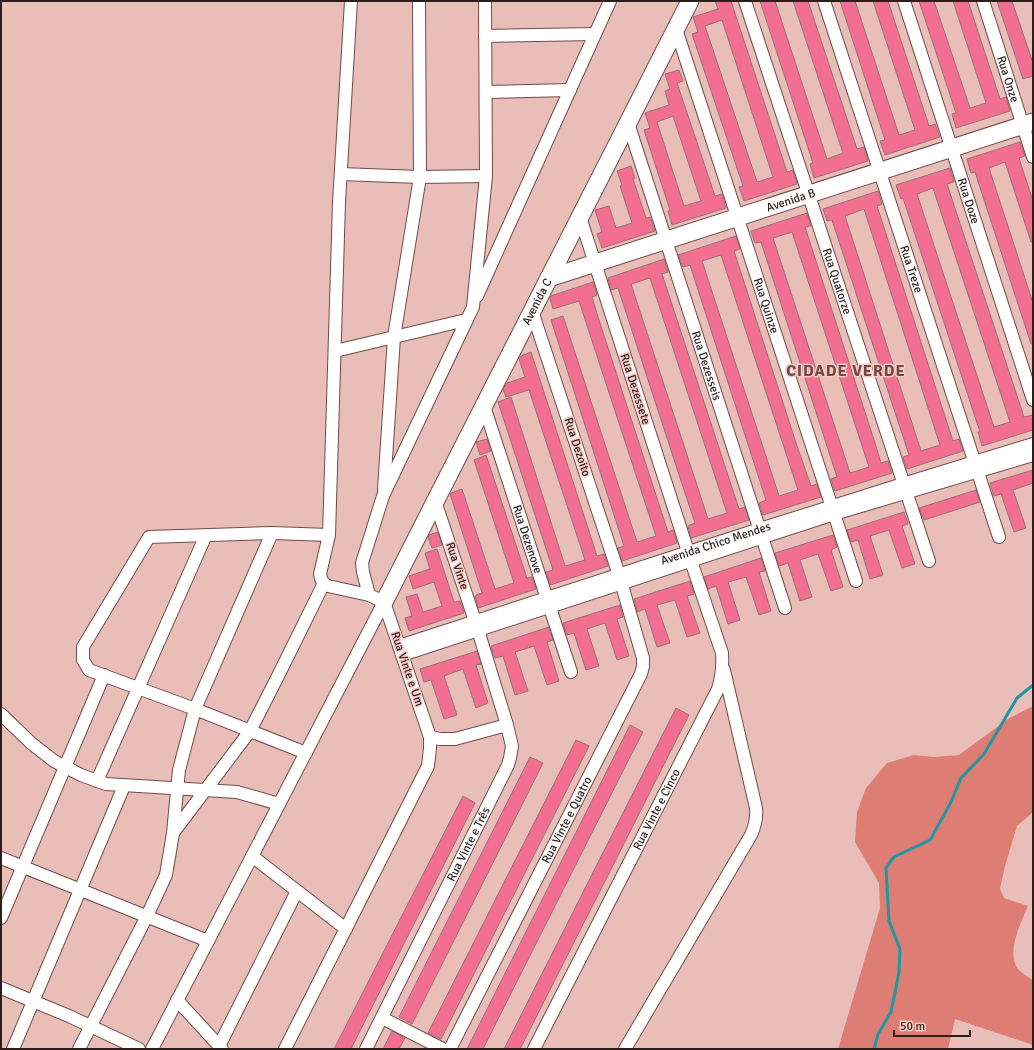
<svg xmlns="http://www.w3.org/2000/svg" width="1034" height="1050" viewBox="0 0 1034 1050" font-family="Signika,sans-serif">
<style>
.green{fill:#dd7d74}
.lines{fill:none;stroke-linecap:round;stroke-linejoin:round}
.stream{stroke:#1f96a3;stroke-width:3}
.building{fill:#f36f90;stroke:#987077;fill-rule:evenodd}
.street-casing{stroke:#714b47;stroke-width:14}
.secondary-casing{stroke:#714b47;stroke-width:19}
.street{stroke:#fff;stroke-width:12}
.secondary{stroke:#fff;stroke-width:17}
.labels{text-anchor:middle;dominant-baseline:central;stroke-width:3;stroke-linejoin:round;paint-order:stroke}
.street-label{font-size:12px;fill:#2d1d1b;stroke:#f8cbc5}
.district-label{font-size:16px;font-weight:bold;letter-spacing:1px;fill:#6e4945;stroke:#f8cbc5}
</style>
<rect width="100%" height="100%" fill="#eabeb8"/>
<path class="green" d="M1031,707L1033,708V812L1017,826L1005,866L1000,889L1004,898L1028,906C1021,922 1004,956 1020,971C1024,975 1029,977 1033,980V1045L955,1019L948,1049H838L880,908L879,883L855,842L857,812L866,788L887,763L914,755L934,757L959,755L1008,719Z"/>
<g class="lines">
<path class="stream" d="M874,1049L878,1034L891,1012L899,972L900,949L889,921L886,868L894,857L930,840L951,802L961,778L984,754L1017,698L1033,685"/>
</g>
<g class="building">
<path d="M715,1H731L787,172L793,170L797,184L744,201L739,187L743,186L692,34L698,32L693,17L718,9ZM722,20L773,177L757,182L705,26Z"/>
<path d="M760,1H775L827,159L843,153L793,1H808L857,149L864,147L868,161L814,178L810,164L813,163Z"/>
<path d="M840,1H855L899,135L915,130L873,1H888L929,126L935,124L940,137L885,155L880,141L885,140Z"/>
<path d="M919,1H934L970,108L986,103L953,1H968L1000,99L1006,97L1010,111L956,128L952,114L956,113Z"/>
<path d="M997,1H1012L1033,63V76L1023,79Z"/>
<path d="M679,70L683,81L677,83L715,196L722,194L726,208L672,225L668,211L670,210L644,130L650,128L645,113L669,105L665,91L670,89L665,74ZM673,116L701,201L684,206L657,122Z"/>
<path d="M1020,142L1025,156L1019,158L1033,201V242H1031L1005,162L989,168L1033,303V344H1031L975,172L971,173L967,159Z"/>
<path d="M631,166L635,178L633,179L646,218L650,217L655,231L602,248L597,234L602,232L595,210L609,206L616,228L632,223L620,186L622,185L617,171Z"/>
<path d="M950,168L954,182L947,184L1024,417L1033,415V430L982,446L978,432H980L903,198L901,199L896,185ZM933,188L1010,422L994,427L917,194Z"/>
<path d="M878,191L882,204L877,206L939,398L953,441L959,439L963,451L907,469L903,457L909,455L832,220L827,221L823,209ZM864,209L940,445L921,451L845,216Z"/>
<path d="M807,213L811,226L805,227L875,443L881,463L888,461L892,473L835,491L831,479L837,477L761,242L755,243L751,231ZM792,232L869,467L850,473L773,238Z"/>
<path d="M736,236L740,249L734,251L796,443L811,486L817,484L821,497L763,515L759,503L766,500L690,265L683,267L678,255ZM721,255L798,490L779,496L702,261Z"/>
<path d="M664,259L668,272L662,274L739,509L745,507L749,520L691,538L688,526L695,523L685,493L618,288L611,290L608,278ZM650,278L727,513L708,519L631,284Z"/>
<path d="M593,282L597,295L592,297L598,317L668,532L673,530L677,543L622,561L618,548L624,546L551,320L563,316L637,542L656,536L579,301L553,309L550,298L551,296Z"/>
<path d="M531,352L597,556L604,554L608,566L550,585L546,572L553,570L498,402L511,397L565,566L585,560L529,390L506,397L503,389L507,383L525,377L519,359L521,356Z"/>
<path d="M487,439L491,451L480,455L476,442Z"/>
<path d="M486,455L527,578L532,577L536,589L478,608L475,596H476V595L482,593L450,494L451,493L462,489L495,589L514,583L474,460Z"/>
<path d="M1033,470V483L1013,490L1026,528L1014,532L1001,494L994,496L990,483Z"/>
<path d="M976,490L980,502L924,520L919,508Z"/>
<path d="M904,512L908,524L902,526L915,564L902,568L889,530L870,536L883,575L870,579L858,540L851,542L847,530Z"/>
<path d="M438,532L442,545L432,548L428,537L429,535Z"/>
<path d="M833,535L837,547L831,550L843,587L831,591L818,554L800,560L812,597L800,601L788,563L779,566L775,553Z"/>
<path d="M437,549L454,602L460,601L464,613L409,631L405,618L412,616L406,597L417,594L423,612L442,606L434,582L413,589L409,576L430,569L425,553Z"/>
<path d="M761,558L765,571L759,572L771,611L759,615L746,577L728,582L740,620L728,624L716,586L708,589L704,577Z"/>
<path d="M690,581L694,594L687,596L700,633L687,637L675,600L657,605L670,643L657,647L645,609L637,612L634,599Z"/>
<path d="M620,605L623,617L617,619L629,656L617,660L605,623L587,629L599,666L586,670L574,633L567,635L563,623Z"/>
<path d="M549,627L553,640L547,642L559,681L547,685L534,646L515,652L528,691L515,695L503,656L495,658L491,647V646Z"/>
<path d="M477,651L481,664L476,665L488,703L476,708L463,669L444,676L457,715L444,719L431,680L424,682L420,669Z"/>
<path d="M676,708L689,715L603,885L520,1049H504Z"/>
<path d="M630,725L643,732L632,753L483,1049H467Z"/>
<path d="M576,740L589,746L441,1039L428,1033Z"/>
<path d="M530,757L543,763L412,1024L399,1017Z"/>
<path d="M463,796L475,803L368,1015L351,1049H334Z"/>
<path d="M392,1031L405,1038L399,1049H383Z"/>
</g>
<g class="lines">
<g class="street-casing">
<g id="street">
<path d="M351,1L339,202L329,535L320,574C321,580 322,583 328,586L369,595"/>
<path id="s1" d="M745,1L929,561"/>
<path id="s2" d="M824,1L999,537"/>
<path id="s3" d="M904,1L1033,400"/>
<path id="s4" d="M983,1L1033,157"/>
<path id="s5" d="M676,29L856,581"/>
<path d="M485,36L595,34"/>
<path d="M486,92L570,90"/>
<path id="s6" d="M628,123L785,608"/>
<path d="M341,174L420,177L486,176"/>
<path d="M477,296L610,1"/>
<path d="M335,351L466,320"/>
<path id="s7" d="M484,406L571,672"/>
<path d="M384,489L394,337L420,177L419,1"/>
<path d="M384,602L369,595L363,572L362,563L383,496L473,307L486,176L485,1"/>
<path id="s8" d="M399,646L760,529L903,484L1033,444"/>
<path d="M402,655L834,514L1033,455"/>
<path d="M1,714L31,743L54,761L81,775L106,784L237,792L279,804"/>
<path d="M430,737L440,739H455L507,725"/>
<path d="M306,753L195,709L89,670L83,660V647L149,537L272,533L329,535"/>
<path d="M97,781L206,535"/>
<path d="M173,833L250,731L279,674L324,583"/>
<path d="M252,856L346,929"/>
<path d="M1,858L208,941"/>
<path d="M1,918L104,675"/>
<path d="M1,988L69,1016L139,1049"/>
<path d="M177,1000L222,1049"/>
<path d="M382,1018L443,1049"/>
<path d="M219,1046L297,891"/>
<path d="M13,1049L124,786"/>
<path d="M79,1049L147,916L166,875L173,833L179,770L195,709L272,533"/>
<path d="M152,1049L384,602"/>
<path d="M285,1049L428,766L430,748V737L384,602"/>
<path id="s9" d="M366,1049L508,765L510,758L512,746L507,725L478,630L435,501"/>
<path id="s10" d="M450,1049L641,674L643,666V658L619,575L532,311"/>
<path id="s11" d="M534,1049L718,689C722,676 723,667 722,653L691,561L580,217"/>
<path d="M625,1049L751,835C755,826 757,818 756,808L724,670"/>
</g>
</g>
<g class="secondary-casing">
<g id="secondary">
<path id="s12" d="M549,278L1033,122"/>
<path id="s13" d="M384,602L690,1"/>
</g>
</g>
<use href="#street" class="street"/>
<use href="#secondary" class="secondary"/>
</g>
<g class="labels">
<g class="street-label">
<text stroke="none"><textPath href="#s4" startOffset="82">Rua Onze</textPath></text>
<text stroke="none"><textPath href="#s12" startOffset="254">Avenida B</textPath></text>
<text stroke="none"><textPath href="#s3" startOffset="210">Rua Doze</textPath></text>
<text stroke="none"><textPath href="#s2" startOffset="282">Rua Treze</textPath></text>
<text stroke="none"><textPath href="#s1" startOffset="295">Rua Quatorze</textPath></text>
<text stroke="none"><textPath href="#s13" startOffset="337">Avenida C</textPath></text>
<text stroke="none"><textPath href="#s5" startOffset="291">Rua Quinze</textPath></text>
<text stroke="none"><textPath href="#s6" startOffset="255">Rua Dezesseis</textPath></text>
<text transform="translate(635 389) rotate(72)">Rua Dezessete</text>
<text transform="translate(577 447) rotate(72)">Rua Dezoito</text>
<text stroke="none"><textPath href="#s7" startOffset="140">Rua Dezenove</textPath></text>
<text stroke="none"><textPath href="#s8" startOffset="333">Avenida Chico Mendes</textPath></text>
<text transform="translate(457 566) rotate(72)">Rua Vinte</text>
<text transform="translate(407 669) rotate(71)">Rua Vinte e Um</text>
<text stroke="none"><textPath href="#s11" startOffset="269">Rua Vinte e Cinco</textPath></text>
<text stroke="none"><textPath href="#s10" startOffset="257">Rua Vinte e Quatro</textPath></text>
<text stroke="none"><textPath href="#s9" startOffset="229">Rua Vinte e Três</textPath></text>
</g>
<g class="district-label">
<text x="846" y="371">CIDADE VERDE</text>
</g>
</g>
<rect width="1034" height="1050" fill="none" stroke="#2d1d1b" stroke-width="4"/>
<path d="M894 1030v6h76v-6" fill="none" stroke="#2d1d1b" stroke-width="2"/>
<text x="900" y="1030" font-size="12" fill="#2d1d1b" stroke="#f8cbc5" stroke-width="3" paint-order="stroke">50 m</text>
</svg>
